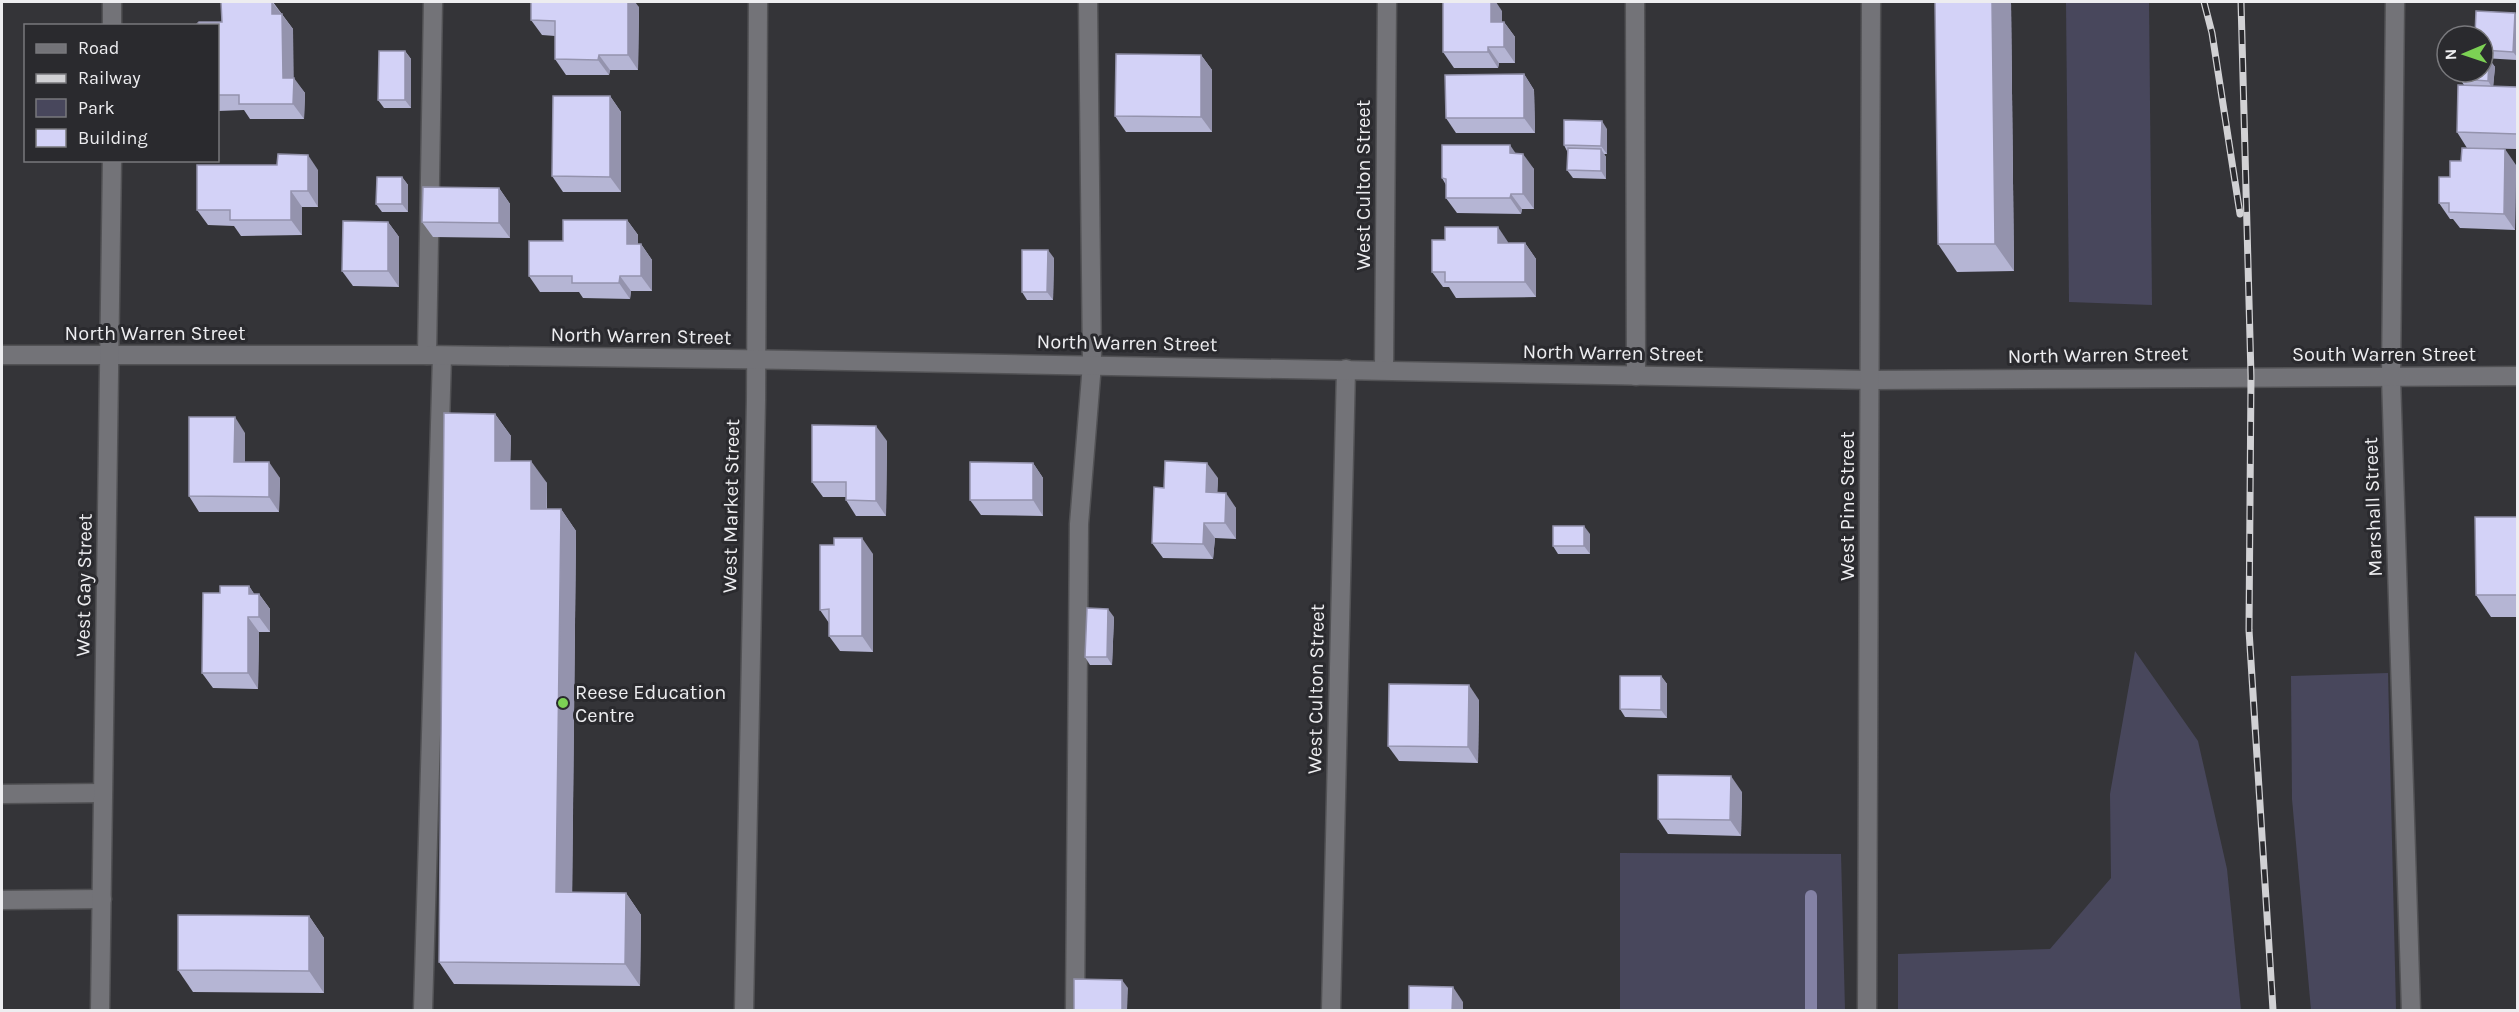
<svg xmlns="http://www.w3.org/2000/svg" width="2519" height="1012" viewBox="0 0 2519 1012" font-family="Karla,sans-serif">
<style>
.green{fill:#48475c}
.lines{fill:none;stroke-linecap:round;stroke-linejoin:round}
.stream{stroke:#8482a5;stroke-width:12}
.lane-casing{stroke:#525255;stroke-width:21}
.street-casing{stroke:#525255;stroke-width:21}
.secondary-casing{stroke:#525255;stroke-width:21}
.lane{stroke:#737378;stroke-width:18}
.street{stroke:#737378;stroke-width:18}
.secondary{stroke:#737378;stroke-width:18}
.rail-casing{stroke:#d1d1d4;stroke-width:7}
.rail{stroke:#2a2a2e;stroke-width:4.5;stroke-dasharray:14;stroke-linecap:butt}
.wall{fill:#b5b5d4}
.shaded-wall{fill:#9493ad}
.building{fill:#d3d2f7;stroke:#9493ad;stroke-width:1.5}
.poi-dot{fill:#7cd154;stroke:#2a2a2e;stroke-width:2}
.labels{text-anchor:middle;dominant-baseline:central;stroke-width:6;stroke-linejoin:round;paint-order:stroke}
.street-label{font-size:20px;fill:#ededf0;stroke:#2a2a2e}
.poi-label{font-size:20px;fill:#ededf0;stroke:#2a2a2e;text-anchor:start}
</style>
<rect width="100%" height="100%" fill="#343438"/>
<g class="green">
<path d="M2066,2H2149L2152,305L2069,302Z"/>
<path d="M2135,651L2198,741L2227,869L2241,1010H1898V954L2050,949L2111,878L2110,794Z"/>
<path d="M2388,673L2396,1010H2311L2292,799L2291,676Z"/>
<path d="M1620,853L1841,854L1845,1010H1620Z"/>
</g>
<g class="lines">
<path class="stream" d="M1811,896V1010"/>
<g class="lane-casing">
<g id="lane">
<path d="M1635,2L1636,376"/>
<path d="M427,355L433,2"/>
<path d="M2,794L102,793"/>
<path d="M2,900L102,899"/>
<path d="M423,1010L442,356"/>
<path d="M1075,1010L1079,524L1092,364L1088,2"/>
</g>
</g>
<g class="street-casing">
<g id="street">
<path d="M2395,2L2391,377L2411,1010"/>
<path d="M1384,369L1387,2"/>
<path d="M744,1010L756,400L758,2"/>
<path d="M1331,1010L1346,369"/>
</g>
</g>
<g class="secondary-casing">
<g id="secondary">
<path d="M112,26V2"/>
<path d="M2,355H427L793,360L1871,380L2518,376"/>
<path d="M100,1010L112,160"/>
<path d="M1867,1010L1871,2"/>
</g>
</g>
<use href="#lane" class="lane"/>
<use href="#street" class="street"/>
<use href="#secondary" class="secondary"/>
<g class="rail-casing">
<g id="rail">
<path d="M2204,2L2212,33L2240,214"/>
<path d="M2241,2L2251,376L2249,630L2273,1010"/>
</g>
</g>
<use href="#rail" class="rail"/>
</g>
<g class="wall">
<path d="M197,2H273L293,29V78L305,93L304,119H250L244,110L218,111V26L222,22L221,2L198,3Z"/>
<path d="M1935,2H2011L2014,271L1957,272L1938,244Z"/>
<path d="M639,7L638,70H610L609,75H566L555,59V36L542,35L531,20Z"/>
<path d="M1502,11V22H1504L1515,37V63H1499L1498,68H1454L1443,52Z"/>
<path d="M2517,16V60L2483,58V36Z"/>
<path d="M405,51L411,59V108H384L378,100Z"/>
<path d="M1201,55L1212,70V132H1126L1115,116Z"/>
<path d="M2489,59L2495,67L2493,86L2517,87V149L2467,148L2457,132L2464,85L2460,79Z"/>
<path d="M1524,74L1534,90L1535,133H1456L1446,118Z"/>
<path d="M610,96L621,112V192H563L552,176Z"/>
<path d="M1607,129V154H1604L1606,157V179L1573,178L1567,170V151L1564,145Z"/>
<path d="M1515,153L1534,169V209H1522L1521,214L1457,213L1446,198V185L1442,178Z"/>
<path d="M2516,165L2515,230L2460,228L2453,219H2450L2439,203L2450,177Z"/>
<path d="M318,170V207H302V235L241,236L234,226L208,225L197,210Z"/>
<path d="M402,177L408,185V212H382L376,204Z"/>
<path d="M499,188L510,204V238L433,237L422,222Z"/>
<path d="M627,220L638,235V244H641L652,260V291H631L630,299L583,298L579,292H540L529,276L563,241Z"/>
<path d="M388,222L399,237V287L353,286L342,271Z"/>
<path d="M1508,242V243H1525L1536,259V297L1456,298L1449,287H1443L1432,272Z"/>
<path d="M1054,258L1053,300H1027L1022,292Z"/>
<path d="M495,414L511,436L510,461L547,483V509H561L576,531L572,892L626,893L641,915L640,986L454,984L439,962Z"/>
<path d="M245,433V462L280,478L279,512H199L189,496Z"/>
<path d="M887,441L886,516H856L846,500V497H823L812,482Z"/>
<path d="M1033,463L1043,478V516L981,515L970,500Z"/>
<path d="M1218,478L1217,492L1236,508V539L1215,538L1213,559L1163,558L1152,543L1164,488Z"/>
<path d="M2517,517V617H2491L2476,595Z"/>
<path d="M1590,534V554H1558L1553,546Z"/>
<path d="M834,545L873,554V652L840,651L829,636V623L820,610Z"/>
<path d="M249,586L254,594H259L270,609V632H259L258,689L213,688L202,673L220,593Z"/>
<path d="M1114,617L1112,665H1090L1085,657Z"/>
<path d="M1661,676L1667,684V718L1625,717L1620,709Z"/>
<path d="M1479,700L1478,763L1399,761L1388,746Z"/>
<path d="M1742,792L1741,836L1668,834L1658,819Z"/>
<path d="M309,916L324,938V993L193,992L178,970Z"/>
</g>
<g class="shaded-wall">
<path d="M272,2L293,29L294,93L283,78L272,14Z"/>
<path d="M628,2H635L639,7L638,70L628,55Z"/>
<path d="M1491,2H1496L1502,11V37L1491,22Z"/>
<path d="M1992,2H2011L2014,271L1995,244Z"/>
<path d="M2515,13L2517,16V57L2513,52Z"/>
<path d="M1504,22L1515,37V63L1504,47Z"/>
<path d="M1488,47L1499,63L1498,68L1488,52Z"/>
<path d="M405,51L411,59V108L405,100Z"/>
<path d="M599,55L610,70L609,75L598,60Z"/>
<path d="M1201,55L1212,70V132L1201,117Z"/>
<path d="M2489,59L2495,67L2493,89L2488,81Z"/>
<path d="M1524,74L1534,90L1535,133L1524,118Z"/>
<path d="M294,78L305,93L304,119L293,104Z"/>
<path d="M610,96L621,112V192L610,177Z"/>
<path d="M1602,121L1607,129V154L1601,146Z"/>
<path d="M1510,145L1521,161L1510,153Z"/>
<path d="M1601,149L1606,157V179L1601,171Z"/>
<path d="M2505,149L2516,165L2515,230L2504,214Z"/>
<path d="M1523,154L1534,169V209L1523,194Z"/>
<path d="M308,155L318,170V207L308,191Z"/>
<path d="M402,177L408,185V212L402,204Z"/>
<path d="M499,188L510,204V238L499,223Z"/>
<path d="M291,191L302,207V235L291,220Z"/>
<path d="M1511,194L1522,209L1521,214L1510,198Z"/>
<path d="M627,220L638,235V260L627,244Z"/>
<path d="M388,222L399,237V287L388,271Z"/>
<path d="M1498,227L1508,242V259L1498,243Z"/>
<path d="M1525,243L1536,259V297L1525,282Z"/>
<path d="M641,244L652,260V291L641,276Z"/>
<path d="M1048,250L1054,258L1053,300L1047,292Z"/>
<path d="M620,276L631,291L630,299L619,283Z"/>
<path d="M495,414L511,436L510,483L495,461Z"/>
<path d="M235,417L245,433V477L234,462Z"/>
<path d="M876,426L887,441L886,516L876,501Z"/>
<path d="M531,461L547,483L546,531L531,509Z"/>
<path d="M269,462L280,478L279,512L269,497Z"/>
<path d="M1033,463L1043,478V516L1033,500Z"/>
<path d="M1207,463L1218,478L1217,507L1206,492Z"/>
<path d="M1226,493L1236,508V539L1225,523Z"/>
<path d="M561,509L576,531L572,914L556,892Z"/>
<path d="M1204,523L1215,538L1213,559L1203,544Z"/>
<path d="M1584,526L1590,534V554L1584,546Z"/>
<path d="M862,538L873,554V652L862,636Z"/>
<path d="M249,586L259,601V594L270,609V632L259,617L249,594Z"/>
<path d="M1108,609L1114,617L1112,665L1107,657Z"/>
<path d="M248,617L259,632L258,689L248,673Z"/>
<path d="M1661,676L1667,684V718L1661,710Z"/>
<path d="M1469,685L1479,700L1478,763L1468,747Z"/>
<path d="M1731,776L1742,792L1741,836L1730,820Z"/>
<path d="M626,893L641,915L640,986L625,964Z"/>
<path d="M309,916L324,938V993L309,971Z"/>
<path d="M1122,980L1128,988L1127,1011H1122Z"/>
<path d="M1453,987L1463,1002V1011H1452Z"/>
</g>
<g class="building">
<path d="M221,2H272V14H282L283,78H294L293,104H239V95H218V26H195L199,22H222Z"/>
<path d="M531,2H628V55H599L598,60L555,59V21L531,20Z"/>
<path d="M1443,2H1491V22H1504V47H1488V52H1443Z"/>
<path d="M1935,2H1992L1995,244H1938Z"/>
<path d="M2476,11L2515,13L2513,52L2483,50V36H2475Z"/>
<path d="M379,51H405V100H378Z"/>
<path d="M1116,54L1201,55V117L1115,116Z"/>
<path d="M2483,59H2489L2488,81L2460,79V72H2483Z"/>
<path d="M1524,74V118H1446L1445,75Z"/>
<path d="M2458,85L2517,87V134L2457,132Z"/>
<path d="M553,96H610V177L552,176Z"/>
<path d="M1564,120L1602,121L1601,146L1564,145Z"/>
<path d="M1442,145H1510V153L1523,154V194H1511L1510,198H1446V179L1442,178Z"/>
<path d="M1568,148L1601,149V171L1567,170Z"/>
<path d="M2462,148L2505,149L2504,214L2449,212V203H2439V177H2450V161H2461Z"/>
<path d="M278,154L308,155V191H291V220H230V210H197V165H277Z"/>
<path d="M377,177H402V204H376Z"/>
<path d="M423,187L499,188V223L422,222Z"/>
<path d="M563,220H627V244H641V276H620L619,283H572V276H529V241H563Z"/>
<path d="M343,221L388,222V271H342Z"/>
<path d="M1445,227H1498V243H1525V282H1445V272H1432V240H1445Z"/>
<path d="M1022,250H1048L1047,292H1022Z"/>
<path d="M444,413L495,414V461H531V509H561L556,892L626,893L625,964L439,962Z"/>
<path d="M189,417H235L234,462H269V497L189,496Z"/>
<path d="M812,425L876,426V501L846,500V482H812Z"/>
<path d="M1165,461L1207,463L1206,492L1226,493L1225,523H1204L1203,544L1152,543L1154,487L1164,488Z"/>
<path d="M970,462L1033,463V500H970Z"/>
<path d="M2475,517H2517V595H2476Z"/>
<rect x="1553" y="526" width="31" height="20"/>
<path d="M834,538H862V636H829V609L820,610V545H834Z"/>
<path d="M220,586H249V594H259V617H248V673H202L203,593H220Z"/>
<path d="M1087,608L1108,609L1107,657H1085Z"/>
<path d="M1620,676H1661V710L1620,709Z"/>
<path d="M1389,684L1469,685L1468,747L1388,746Z"/>
<path d="M1658,775L1731,776L1730,820L1658,819Z"/>
<path d="M178,915L309,916V971L178,970Z"/>
<path d="M1074,979L1122,980V1011H1074Z"/>
<path d="M1409,986L1453,987L1452,1011H1409Z"/>
</g>
<circle class="poi-dot" cx="563" cy="703" r="6"/>
<g class="labels">
<g class="street-label">
<text transform="translate(1363 185) rotate(-90)">West Culton Street</text>
<text x="155" y="333">North Warren Street</text>
<text transform="translate(641 336) rotate(1)">North Warren Street</text>
<text transform="translate(1127 343) rotate(1)">North Warren Street</text>
<text transform="translate(1613 353) rotate(1)">North Warren Street</text>
<text x="2384" y="354">South Warren Street</text>
<text transform="translate(2098 355) rotate(-1)">North Warren Street</text>
<text transform="translate(731 506) rotate(-89)">West Market Street</text>
<text transform="translate(1847 506) rotate(-90)">West Pine Street</text>
<text transform="translate(2373 507) rotate(-92)">Marshall Street</text>
<text transform="translate(84 585) rotate(-89)">West Gay Street</text>
<text transform="translate(1316 689) rotate(-89)">West Culton Street</text>
</g>
<g class="poi-label">
<text x="575" y="692">Reese Education<tspan x="575" dy="23">Centre</tspan></text>
</g>
</g>
<rect width="2519" height="1012" fill="none" stroke="#ededf0" stroke-width="6"/>
<rect x="24" y="24" width="195" height="138" fill="#2a2a2e" stroke="#78787c" stroke-width="1.5"/>
<rect x="36" y="44" width="30" height="9" fill="#737378" stroke="#78787c" stroke-width="1.5"/>
<text x="78" y="54" font-size="18" fill="#ededf0">Road</text>
<rect x="36" y="74" width="30" height="9" fill="#d1d1d4" stroke="#78787c" stroke-width="1.5"/>
<text x="78" y="84" font-size="18" fill="#ededf0">Railway</text>
<rect x="36" y="99" width="30" height="18" fill="#48475c" stroke="#78787c" stroke-width="1.5"/>
<text x="78" y="114" font-size="18" fill="#ededf0">Park</text>
<rect x="36" y="129" width="30" height="18" fill="#d3d2f7" stroke="#78787c" stroke-width="1.5"/>
<text x="78" y="144" font-size="18" fill="#ededf0">Building</text>
<g transform="translate(2465 54) rotate(268)"><circle r="28" fill="#2a2a2e" stroke="#78787c" stroke-width="1.5"/>
<path d="M0-4.5L10 22L0 15L-10 22Z" fill="#7cd154"/>
<text y="-9" font-size="16" font-weight="bold" text-anchor="middle" fill="#ededf0">N</text>
</g>
</svg>
